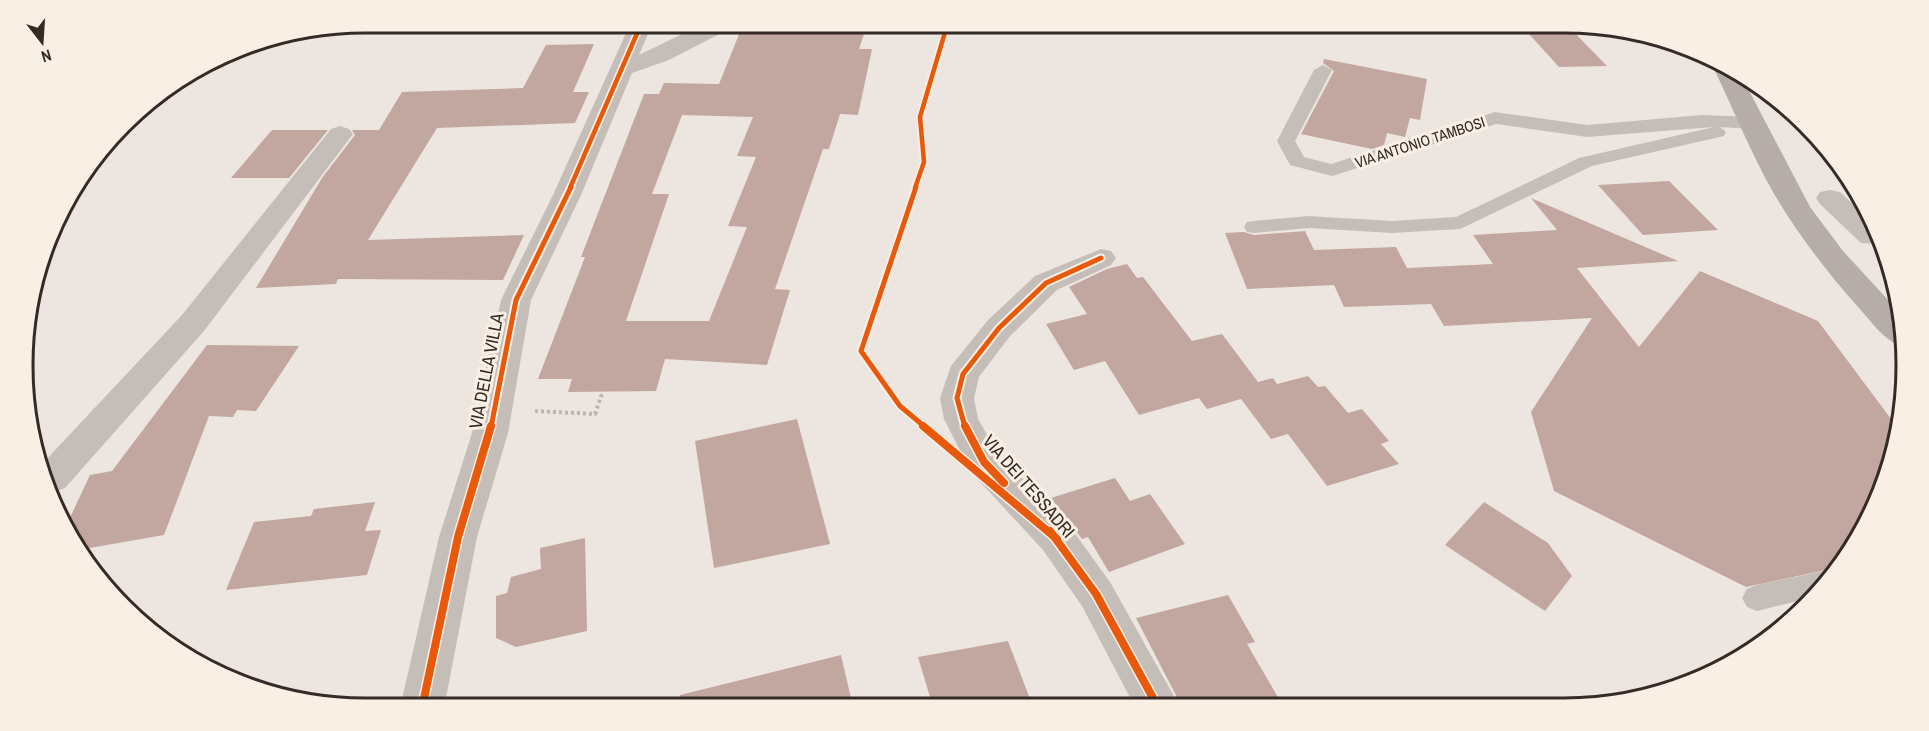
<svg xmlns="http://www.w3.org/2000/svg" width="1929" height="731" viewBox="0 0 1929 731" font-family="'Archivo Narrow',sans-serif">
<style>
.building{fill:#c2a7a0;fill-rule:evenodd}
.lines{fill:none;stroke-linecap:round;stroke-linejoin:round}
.path{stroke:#beb5b0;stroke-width:4;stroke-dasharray:3 3;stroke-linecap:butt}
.service{fill:#c5bdb8;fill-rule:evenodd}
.minor{fill:#c5bdb8;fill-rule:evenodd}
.secondary{fill:#b6ada9;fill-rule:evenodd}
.cycleway-far2-casing{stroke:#faefe5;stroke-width:8}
.cycleway-far1-casing{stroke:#faefe5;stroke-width:9}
.cycleway-casing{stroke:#faefe5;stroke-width:11}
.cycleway-far2{stroke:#e8590c;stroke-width:4.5}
.cycleway-far1{stroke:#e8590c;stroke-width:5}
.cycleway{stroke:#e8590c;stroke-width:8}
.labels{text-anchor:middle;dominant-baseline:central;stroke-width:6;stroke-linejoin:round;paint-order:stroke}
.far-street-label{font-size:15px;fill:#362a26;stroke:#faefe5}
.street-label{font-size:18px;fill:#362a26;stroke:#faefe5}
.rim{fill:none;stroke:#362a26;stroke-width:3}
</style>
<rect width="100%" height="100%" fill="#ede5df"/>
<g class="building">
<path d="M744,22H868L859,49H872L858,115L840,114L829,149H823L775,289L790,290L767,365L665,359L656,391L568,392L572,379H538L585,257H581L644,94H659L664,83L719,84ZM682,115L753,117L737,156L756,157L728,226L747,227L709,321H626L669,194H652Z"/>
<path d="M1518,22L1565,23L1607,66L1559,67Z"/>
<path d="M594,44L573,92H589L575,123L437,128L368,240L524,235L503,280L338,279L336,284L256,288L322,178L355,135L352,130H379L402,92L523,88L546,45Z"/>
<path d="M1324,59L1427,79L1420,120L1410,118L1405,137L1387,133L1384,145L1372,149L1301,134L1334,71L1323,63Z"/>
<path d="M272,130H328L289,178H231Z"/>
<path d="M1669,181L1718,230L1643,235L1598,185Z"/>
<path d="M1531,198L1678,261L1577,268L1639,347L1700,271L1818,321L1897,427L1895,455L1876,500L1868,497L1845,556L1835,568L1746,587L1554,491L1531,412L1592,318L1444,326L1431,304L1344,307L1334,285L1247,289L1225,233L1244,232L1254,235L1305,231L1314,250L1396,247L1407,268L1493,264L1473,235L1557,230Z"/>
<path d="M1127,264L1137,278L1143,277L1192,341L1222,334L1258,382L1273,378L1277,384L1308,376L1318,387L1325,386L1348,413L1362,409L1389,441L1381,444L1399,464L1327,486L1288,434L1271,439L1241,399L1207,409L1199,398L1139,415L1105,361L1074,370L1046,324L1087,314L1069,287L1107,269Z"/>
<path d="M207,345L299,346L256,411L237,410L233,417L209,416L164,535L78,550L67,524L90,475L112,471Z"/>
<path d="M797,419L830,544L714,568L695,441Z"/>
<path d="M1115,478L1130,501L1150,494L1185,544L1109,572L1088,537L1082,539L1051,498Z"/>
<path d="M375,502L365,531L381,530L367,575L226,590L254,522L311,516L314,509Z"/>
<path d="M1484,502L1548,543L1572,576L1545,611L1445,545Z"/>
<path d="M585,538L587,631L516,647L496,638V596L507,593L511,577L541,569L540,548Z"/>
<path d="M1228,595L1255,642L1247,644L1283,706L1182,707L1136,618Z"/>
<path d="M1008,641L1033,707H933L918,657Z"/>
<path d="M841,655L853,707L682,708L680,695Z"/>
</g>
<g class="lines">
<path class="path" d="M535,411L595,414L603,391"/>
<g class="service">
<path d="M1323,65L1332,70L1295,141L1304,157L1331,164L1495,112L1587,125L1702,115L1753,117L1762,123L1753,129L1720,127L1726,132L1724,136L1592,166L1460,229L1392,233L1309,228L1254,233L1247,232L1244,227L1247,222L1254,221L1309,216L1392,221L1456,217L1579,158L1714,127L1587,137L1496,124L1332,176L1290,165L1277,141L1314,70Z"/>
<path d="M1823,571L1831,573L1810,598L1757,611L1747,607L1742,598L1747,589L1757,585Z"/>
</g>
<g class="minor">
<path d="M631,22H653L639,55L707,22H736L733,27L669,60L632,73L581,195L531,300L508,433L477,537L444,708H400L439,537L472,433L501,300L553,195Z"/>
<path d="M340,126L349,129L353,134L204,331L65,488L54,492L42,464L182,315L331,129Z"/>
<path d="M1830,190L1840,192L1869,219L1878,244L1861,243L1820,204L1816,198L1820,192Z"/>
<path d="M1101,249L1111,251L1116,258L1111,265L1057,290L1010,336L979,377L974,398L978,419L997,452L1071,528L1110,582L1180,707H1135L1082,606L1043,550L971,472L944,419L940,398L951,366L988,320L1035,276Z"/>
</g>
<path class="secondary" d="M1718,67L1743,79L1810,207L1843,251L1901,314L1904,321L1902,346C1884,341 1871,321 1858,307C1826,271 1797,233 1773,192C1751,153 1734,111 1715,71Z"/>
<g class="cycleway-far2-casing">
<g id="cycleway-far2">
<path d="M570,188L642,22"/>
<path d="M915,188L924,162L920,117L948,22"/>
</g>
</g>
<g class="cycleway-far1-casing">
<g id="cycleway-far1">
<path d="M916,187L861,351L900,406L925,427"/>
<path d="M491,427L516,300L571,187"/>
<path d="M965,427L957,398L963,374L999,328L1046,283L1101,258"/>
</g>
</g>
<g class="cycleway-casing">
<g id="cycleway">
<path d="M923,426L1057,539"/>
<path d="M965,426L984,462L1004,483"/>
<path d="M1050,531L1096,594L1158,707"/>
<path d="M422,708L458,537L491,426"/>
</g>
</g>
<use href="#cycleway-far2" class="cycleway-far2"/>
<use href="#cycleway-far1" class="cycleway-far1"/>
<use href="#cycleway" class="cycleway"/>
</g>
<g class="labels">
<g class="far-street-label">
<text transform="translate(1420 142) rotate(-18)">VIA ANTONIO TAMBOSI</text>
</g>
<g class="street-label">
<text transform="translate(486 371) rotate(-79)">VIA DELLA VILLA</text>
<text transform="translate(1029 486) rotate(49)">VIA DEI TESSADRI</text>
</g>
</g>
<path d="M0 0H1929V731H0ZM365 33H1564A332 332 0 0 1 1896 365V366A332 332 0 0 1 1564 698H365A332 332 0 0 1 33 366V365A332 332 0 0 1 365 33Z" fill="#faefe5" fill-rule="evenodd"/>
<path class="rim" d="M365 33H1564A332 332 0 0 1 1896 365V366A332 332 0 0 1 1564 698H365A332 332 0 0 1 33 366V365A332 332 0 0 1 365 33Z"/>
<g transform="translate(42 42) rotate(163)" stroke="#faefe5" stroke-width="4.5" paint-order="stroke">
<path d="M0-4.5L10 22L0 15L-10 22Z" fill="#362a26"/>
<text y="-9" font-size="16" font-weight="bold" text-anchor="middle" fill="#362a26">N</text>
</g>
</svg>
